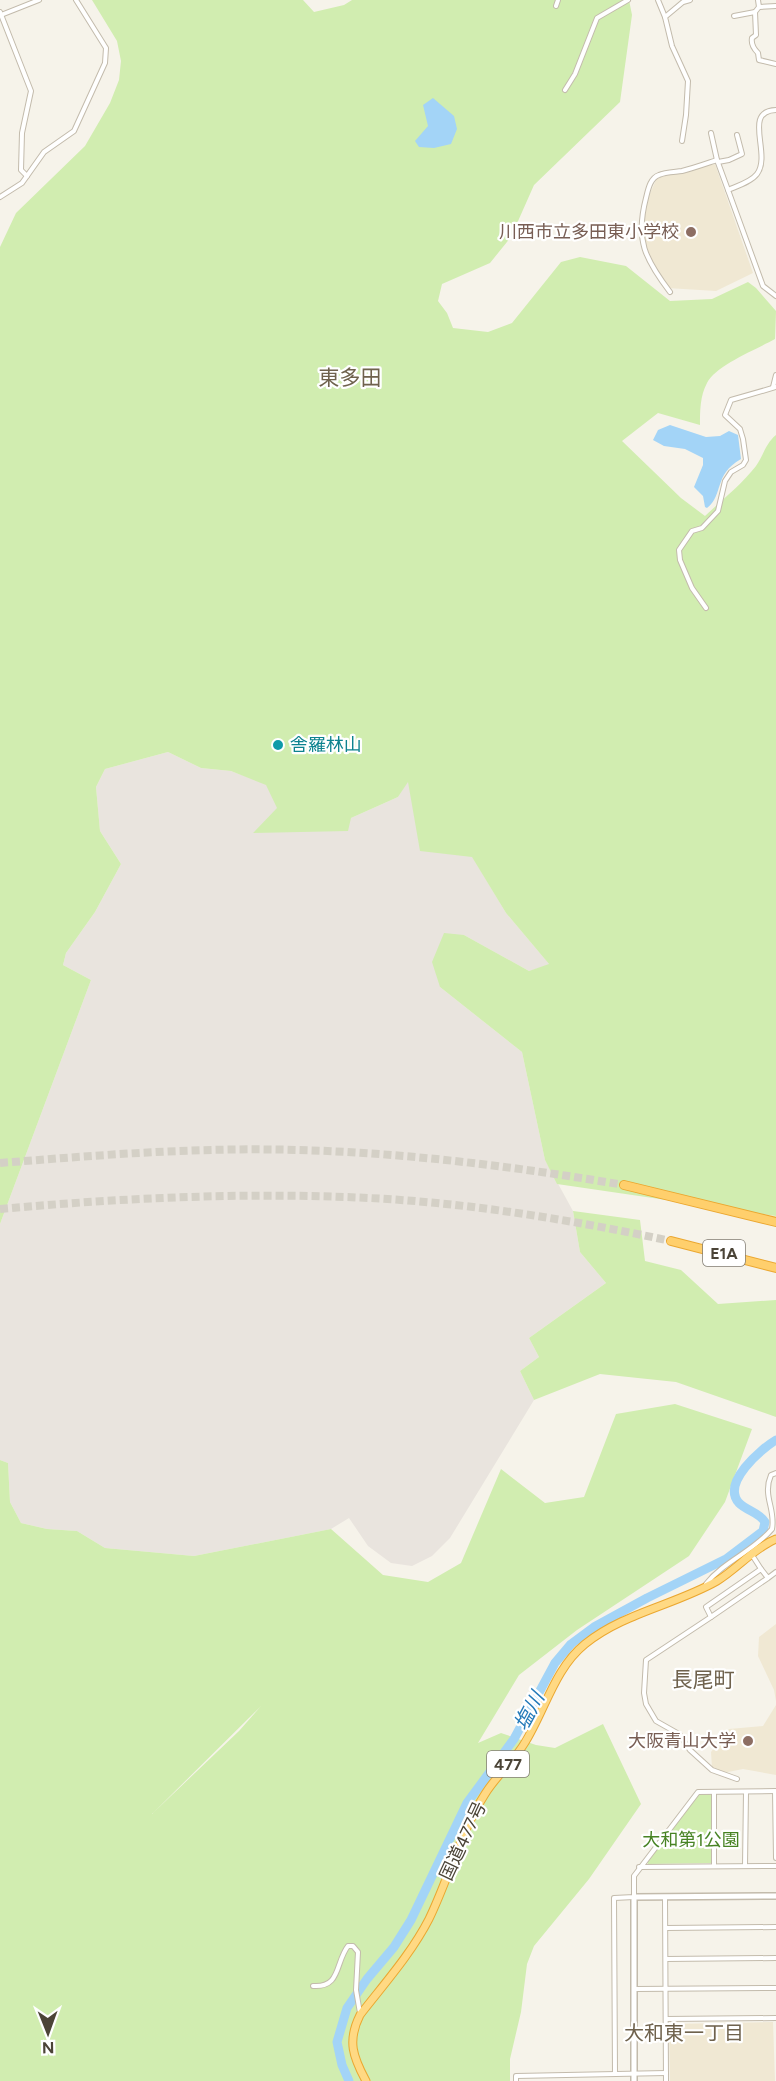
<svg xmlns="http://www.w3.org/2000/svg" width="776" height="2081" viewBox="0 0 776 2081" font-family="Figtree,'Noto Sans JP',sans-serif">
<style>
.industrial{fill:#e9e4de}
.education{fill:#f0e8d3}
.green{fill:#d1edb0;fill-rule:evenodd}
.water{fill:#a3d4f7}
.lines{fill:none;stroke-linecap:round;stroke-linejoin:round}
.river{stroke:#a3d4f7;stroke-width:9}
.motorway-tunnel{stroke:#d4d0c6;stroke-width:8;stroke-dasharray:8 4;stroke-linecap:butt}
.minor-casing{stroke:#c3bbac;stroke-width:6}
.tertiary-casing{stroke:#c3bbac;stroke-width:8}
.trunk-casing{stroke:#eba730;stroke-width:9}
.motorway-casing{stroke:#eba730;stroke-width:10}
.minor{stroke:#fff;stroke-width:4}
.tertiary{stroke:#fff;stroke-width:5}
.trunk{stroke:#ffd983;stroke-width:7}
.motorway{stroke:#ffcf6c;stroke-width:8}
.education-dot{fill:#8d6e63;stroke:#fff;stroke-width:2}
.culture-dot{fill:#0f9aa8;stroke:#fff;stroke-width:2}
.labels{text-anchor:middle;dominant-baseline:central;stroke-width:4.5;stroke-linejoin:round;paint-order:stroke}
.shield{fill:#fff;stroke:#817c73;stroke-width:1.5}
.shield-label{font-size:16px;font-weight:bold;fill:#4b4437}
.education-label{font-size:18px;fill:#785e54;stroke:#fff;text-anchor:end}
.culture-label{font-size:18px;fill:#0d838f;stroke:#fff;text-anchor:start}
.park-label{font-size:18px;fill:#478324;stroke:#fff}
.street-label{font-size:18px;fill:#4b4437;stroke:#fff}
.water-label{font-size:20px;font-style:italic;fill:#247ab9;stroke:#fff}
.neighbourhood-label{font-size:20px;fill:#6f624d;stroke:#fff}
.quarter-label{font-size:21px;fill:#6f624d;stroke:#fff}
</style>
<rect width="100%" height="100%" fill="#f6f3ea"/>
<path class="industrial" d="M168,752L201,768L231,771L266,784L278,808L254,833L351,818L398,797L408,781L472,856L506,913L550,965L529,971L464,935L440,987L522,1052L545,1160L573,1211L580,1252L606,1283L529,1338L539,1357L520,1371L534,1400L450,1538L432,1556L412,1566L391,1563L368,1546L349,1518L331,1529L194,1556L105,1548L77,1531L47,1529L21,1523L10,1502L8,1463L0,1460V1224L91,980L63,965L66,953L95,912L121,864L100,831L96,787L105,769Z"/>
<g class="education">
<path d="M715,164L753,273L716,291L667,288L645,252L642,211L657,178Z"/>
<path d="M776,1624V1701L774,1690L758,1656L759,1637Z"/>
<path d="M776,1705V1775L743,1769L723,1773L712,1768L711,1752L729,1729L763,1726Z"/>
<path d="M773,2022L775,2081H670L669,2028L672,2024Z"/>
</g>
<g class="green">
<path d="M92,0H303L314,12L344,5L352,0H629L632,15L620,102L534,185L511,237L490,263L442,284L438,301L447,313L453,328L488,332L512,323L561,262L580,257L626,266L670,301L712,299L748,282L756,288L776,311L775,339C757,349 716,365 707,383C700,396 700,411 700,425L658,413L622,441L681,498L705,516C722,500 742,484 756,466C763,456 766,443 776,435V1216L557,1184L545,1160L522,1052L440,987L432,962L444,933L464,935L529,971L549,964L506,913L472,857L420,851L408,782L398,797L351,818L348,831L253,833L277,808L266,785L231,771L201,768L168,752L105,769L96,787L100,831L121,864L95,912L66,953L63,965L91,980L0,1224V247L16,213L85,146L110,103L119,80L121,61L117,41Z"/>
<path d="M573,1211L640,1220L645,1261L681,1270L718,1304L776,1300V1417L676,1382L600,1374L534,1400L520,1371L539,1357L529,1338L606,1283L580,1252Z"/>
<path d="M675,1404L752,1429L725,1502L689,1556L577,1630L519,1675L478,1743L501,1733L536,1745L555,1748L603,1724L641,1804L589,1879L534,1946L527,1964L521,2012L510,2059V2081H0V1460L8,1463L10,1502L21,1523L47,1529L77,1531L105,1548L194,1556L331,1529L383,1575L428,1582L461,1563L501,1469L545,1503L584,1497L616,1414ZM261,1706L239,1731L152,1814Z"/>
<path d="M699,1794H713V1863L648,1864L647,1861Z"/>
</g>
<g class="water">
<path d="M433,98L454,116L457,129L451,144L434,148L419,147L415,141L428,126L423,105Z"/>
<path d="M670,425L706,437L720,436L729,431L738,435L741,459C713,475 724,495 707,508L705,507L703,496L694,487L703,465V458L685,449L664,446L653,440L658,430Z"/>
</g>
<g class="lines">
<path class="river" d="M349,2081L342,2065L337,2042L347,2008L367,1979L394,1947L411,1920L467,1803L514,1739L555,1663L571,1644L594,1627L647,1598L726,1559L763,1531L765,1522C759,1512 747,1511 739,1503C721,1483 761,1449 776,1440"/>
<g class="motorway-tunnel">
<path d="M0,1163C100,1155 199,1147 299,1150C409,1153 517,1167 624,1185"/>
<path d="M0,1209C123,1198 245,1192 369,1198C470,1203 572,1220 671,1241"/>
</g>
<g class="minor-casing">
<g id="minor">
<path d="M658,0L665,17"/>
<path d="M758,0L759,7L776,6"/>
<path d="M556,6L558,0"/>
<path d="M759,7L755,12L756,35L752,38C751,43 754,49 758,53L759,60L776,64"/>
<path d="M0,12L31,91L22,133L21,170L27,176"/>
<path d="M1,15L39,0"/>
<path d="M734,16L755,12"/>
<path d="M565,90L575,74L597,18L628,0"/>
<path d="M776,110C742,111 772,154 757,174C751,182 737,186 728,190L763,286L776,296"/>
<path d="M711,133L717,160"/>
<path d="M682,141L686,115L688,81L672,46L665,17L683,2L690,0"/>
<path d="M718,162L729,160L742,154L737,135"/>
<path d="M0,197L22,183L44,152L74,131L105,63L106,48L76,0"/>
<path d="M670,292C645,259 635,240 646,198C648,190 650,178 659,175C665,172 675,172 682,171C694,168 705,164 717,160L728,190"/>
<path d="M773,387L776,375"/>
<path d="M706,608L692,588L680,560L679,550L692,531L702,528L718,511L725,481L731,472L743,465L746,460L743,439L740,429L725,415L731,400L776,387"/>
<path d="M752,1555L761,1569"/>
<path d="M768,1578L761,1569L706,1607L711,1617L768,1578L776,1572"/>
<path d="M706,1584C724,1561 754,1551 772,1529C776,1509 762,1496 771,1475L776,1473"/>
<path d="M711,1617L646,1660L644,1693L646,1704L656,1721L679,1734L690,1750L712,1770L737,1779"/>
<path d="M775,1791L776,1858"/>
<path d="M714,1792V1866"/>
<path d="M745,1866L746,1792"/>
<path d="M639,1867L776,1866"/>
<path d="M665,1897L666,2081"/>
<path d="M666,1928L776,1927"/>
<path d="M666,1959L776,1958"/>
<path d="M313,1986C341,1988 335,1963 348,1946H353L358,1952L356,1990L360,2013"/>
<path d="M635,1989L776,1988"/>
<path d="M666,2019L776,2018"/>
<path d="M615,2074L614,1898L634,1897V1876L698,1792L776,1791"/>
<path d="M516,2081V2076L666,2073"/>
</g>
</g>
<g class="tertiary-casing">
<path id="tertiary" d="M634,2081V1897L776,1896"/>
</g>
<g class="trunk-casing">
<path id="trunk" d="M366,2081C353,2057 347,2041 360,2015C384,1984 411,1954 429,1919C449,1878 460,1833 485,1794C496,1776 513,1762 524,1744C545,1711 554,1669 585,1644C623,1613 675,1605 717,1581C737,1569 754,1548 776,1539"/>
</g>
<g class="motorway-casing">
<g id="motorway">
<path d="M624,1185L776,1222"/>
<path d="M671,1241L776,1268"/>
</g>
</g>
<use href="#minor" class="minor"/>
<use href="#tertiary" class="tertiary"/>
<use href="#trunk" class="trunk"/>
<use href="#motorway" class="motorway"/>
</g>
<g class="education-dot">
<circle cx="691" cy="232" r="6"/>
<circle cx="748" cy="1741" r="6"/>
</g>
<circle class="culture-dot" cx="278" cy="745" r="6"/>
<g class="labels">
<g class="shield">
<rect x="703" y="1240" width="42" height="26" rx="4.5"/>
<rect x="487" y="1751" width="42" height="26" rx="4.5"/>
</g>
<g class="shield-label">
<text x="724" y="1253">E1A</text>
<text x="508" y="1764">477</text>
</g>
<g class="education-label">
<text x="679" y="232">川西市立多田東小学校</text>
<text x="736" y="1741">大阪青山大学</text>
</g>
<g class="culture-label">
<text x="290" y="745">舎羅林山</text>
</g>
<g class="park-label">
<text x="691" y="1840">大和第1公園</text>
</g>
<g class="street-label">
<text transform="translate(463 1841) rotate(-65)">国道477号</text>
</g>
<g class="water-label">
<text transform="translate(529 1711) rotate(-62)">塩川</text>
</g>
<g class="neighbourhood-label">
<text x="684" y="2033">大和東一丁目</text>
</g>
<g class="quarter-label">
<text x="350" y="377">東多田</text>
<text x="703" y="1679">長尾町</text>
</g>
</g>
<g transform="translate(48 2033) rotate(179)" stroke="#ffffff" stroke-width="4.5" paint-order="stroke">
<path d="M0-4.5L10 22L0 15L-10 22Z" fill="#4b4437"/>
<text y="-9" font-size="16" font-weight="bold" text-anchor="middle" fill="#4b4437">N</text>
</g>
</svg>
